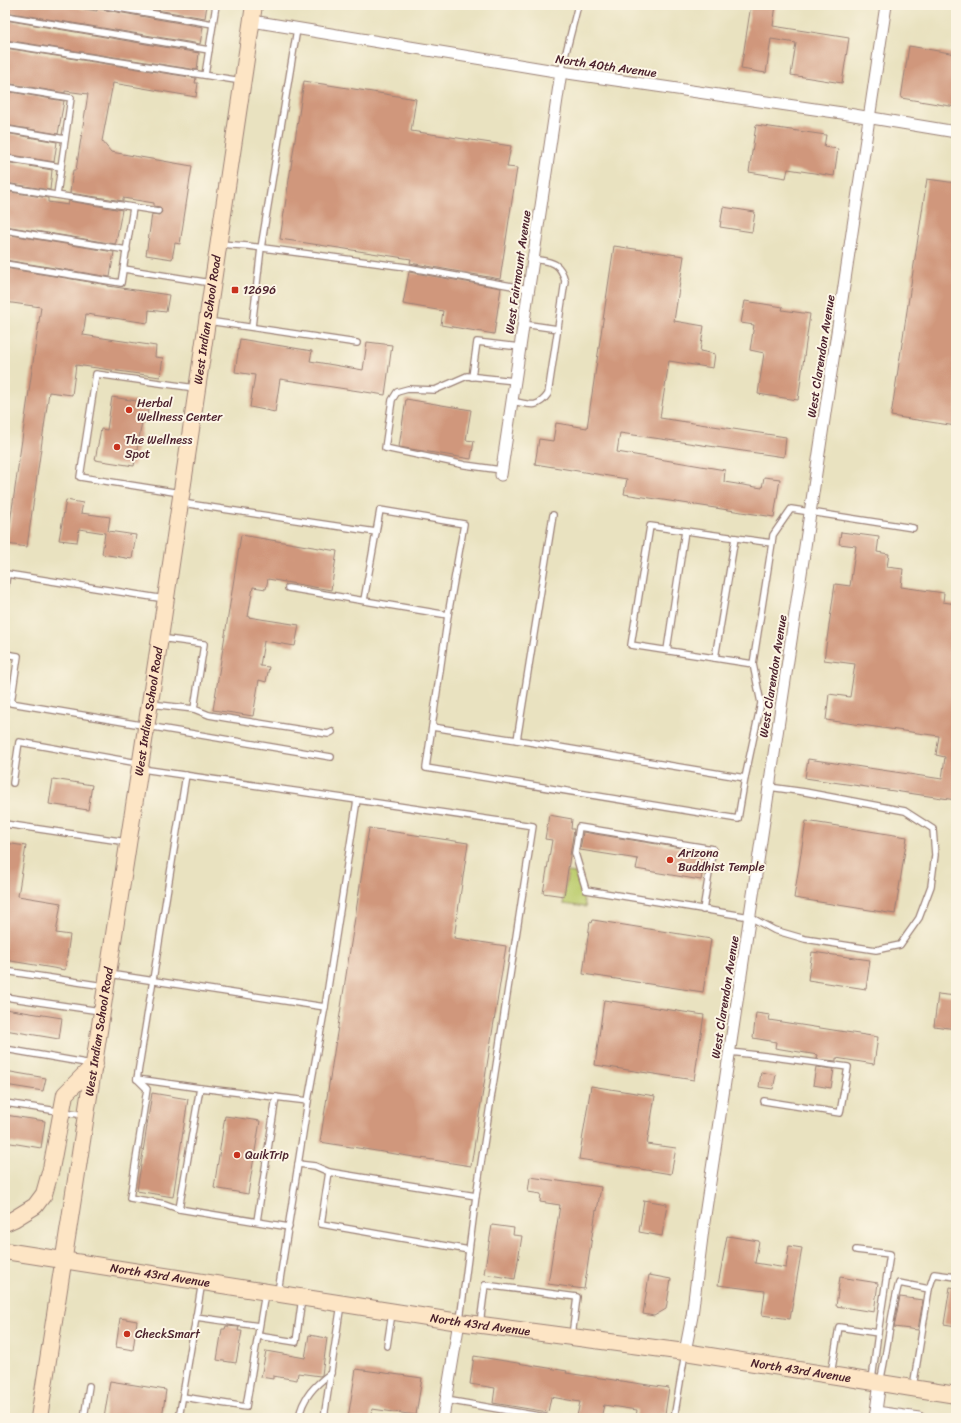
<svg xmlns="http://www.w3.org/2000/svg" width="961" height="1423" viewBox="0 0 961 1423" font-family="Sriracha,sans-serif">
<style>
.green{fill:#bdcd6f;stroke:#84764d}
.building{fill:#d0977c}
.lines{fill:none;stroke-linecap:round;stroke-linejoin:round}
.lane-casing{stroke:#9a8076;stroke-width:8}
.street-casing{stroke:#9a8076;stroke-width:13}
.secondary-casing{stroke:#9a8076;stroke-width:18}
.lane{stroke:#fff;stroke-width:5.5}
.street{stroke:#fff;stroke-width:11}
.secondary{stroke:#fde5c5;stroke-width:16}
.poi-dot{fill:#c8321e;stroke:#fcf5e5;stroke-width:1.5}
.labels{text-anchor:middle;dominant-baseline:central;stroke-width:4;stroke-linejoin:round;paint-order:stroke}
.street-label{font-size:12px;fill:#4a1f2b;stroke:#fcf5e5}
.poi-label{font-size:12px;fill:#4a1f2b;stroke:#fcf5e5;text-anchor:start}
</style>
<rect width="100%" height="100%" fill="#fcf5e5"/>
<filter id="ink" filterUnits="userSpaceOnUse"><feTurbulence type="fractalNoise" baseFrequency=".025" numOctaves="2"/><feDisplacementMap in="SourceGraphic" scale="8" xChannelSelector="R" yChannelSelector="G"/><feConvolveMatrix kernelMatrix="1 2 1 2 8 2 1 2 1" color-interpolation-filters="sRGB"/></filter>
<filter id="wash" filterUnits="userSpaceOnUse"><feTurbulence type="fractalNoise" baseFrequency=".012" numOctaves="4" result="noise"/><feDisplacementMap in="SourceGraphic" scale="16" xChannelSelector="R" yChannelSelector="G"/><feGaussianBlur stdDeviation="0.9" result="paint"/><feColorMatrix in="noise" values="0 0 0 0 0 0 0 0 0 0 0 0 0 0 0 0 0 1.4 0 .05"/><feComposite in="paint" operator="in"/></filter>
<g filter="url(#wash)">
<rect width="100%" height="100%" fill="#e9e2c0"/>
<path class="green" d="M568,872L575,873L586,907L563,904Z"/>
<g id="blocks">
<g class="building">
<path d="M5,5H61L97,11V7L100,9L203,27L200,44L5,12Z"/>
<path d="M126,5H207L205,18Z"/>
<path d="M751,5H776L773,26L849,38L842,83L791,75L796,43L771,39L766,73L741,69Z"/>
<path d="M5,20L199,53L197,70L5,40Z"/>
<path d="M909,46L956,54V107L901,98Z"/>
<path d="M5,48L196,78L195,83H198L196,97L113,83L102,141L111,152L192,166L180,244L175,243L172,259L146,255L152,214L159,215L162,212L160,207L154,206V203L123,198V201L70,193L73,170H76L88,94L65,91V93L5,83Z"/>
<path d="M304,81L416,99L411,131L511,146L507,167L517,168L500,279L410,263L411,259L280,239Z"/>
<path d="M5,91L64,101L58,134L5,125Z"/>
<path d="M756,125L826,135L824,147L838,149L834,176L788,169L786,178L749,172Z"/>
<path d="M5,133L57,142L54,162L5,154Z"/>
<path d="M5,162L52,170L50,190L5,183Z"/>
<path d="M927,179L956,183V426L891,416Z"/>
<path d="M5,191L48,198V202L68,205L69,201L122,210L116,242L115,244L5,226Z"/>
<path d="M723,207L755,212L752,232L720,227Z"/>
<path d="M5,234L114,252L110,277L5,260Z"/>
<path d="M614,246L684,256L674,321L704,326L700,351L715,354L713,368L669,361L660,418L786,437L784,457L620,433L617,452L725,470L724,482L762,488L764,477L780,479L774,517L624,494L627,479L535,464L539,439L553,441L556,423L587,428Z"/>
<path d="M5,268L108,285V286L169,295L166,312L149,310L148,323L86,314L83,335L156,346L155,357L163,358L160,377L76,365L72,395L49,392L27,547L7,544L41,307L5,302Z"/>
<path d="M409,272L501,288L494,334L441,325L443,311L403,304Z"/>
<path d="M745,301L783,307L782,310L810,314L798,400L758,394L764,353L750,350L754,325L741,323Z"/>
<path d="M240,339L312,351L310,361L363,370L367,342L392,345L385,395L280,379L275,412L250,407L255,375L235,372Z"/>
<path d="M112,397L149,403L146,422H142L134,466L95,460L101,429L107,430Z"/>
<path d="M406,399L471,410L466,440L474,441L471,459L399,447Z"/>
<path d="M66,500L83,503L81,513L110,517L108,531L136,535L132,559L102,554L105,533L79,529L77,542L59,540Z"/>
<path d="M841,532L879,537L877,552L889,554L887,567L903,569L901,587L944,593L943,602L956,604V723L953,745H956V800L805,778L808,759L942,779L945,757L936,755L939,736L826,720L829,694L850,697L855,664L824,660L835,584L850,586L856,546L839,544Z"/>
<path d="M241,535L337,551L331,590L268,579L266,589L253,587L248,617L299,625L295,646L264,641L260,666L269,667L266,682L259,680L253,716L213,710Z"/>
<path d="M53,779L92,785L88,810L49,804Z"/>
<path d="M549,815L572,819L571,829H574L564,896L543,893L552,840L545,839Z"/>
<path d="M806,821L907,837L895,914L794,898Z"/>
<path d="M369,828L468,843L454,938L506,946L471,1166L320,1142Z"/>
<path d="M583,832L706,852L701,880L636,869L638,859L580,850Z"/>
<path d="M5,843L26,846L18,896L61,903L56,933L70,935L65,970L5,960Z"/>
<path d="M593,920L711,939L703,992L583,974L590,922L592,923Z"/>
<path d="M812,952L870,960L866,989L808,980Z"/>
<path d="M938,994L956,996V1029L934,1026Z"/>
<path d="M604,1000L704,1015L694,1080L595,1065Z"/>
<path d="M5,1009L62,1018L59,1039L5,1030Z"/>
<path d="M756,1013L770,1015L769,1020L878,1037L874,1064L836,1058V1061L817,1059L818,1055L775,1048L776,1042L753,1038Z"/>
<path d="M816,1067L834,1069L831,1088L813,1085Z"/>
<path d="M5,1071L46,1078L43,1091L5,1085Z"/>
<path d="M761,1072L776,1075L773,1089L759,1087Z"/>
<path d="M591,1086L655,1096L647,1144L676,1148L671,1174L579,1159Z"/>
<path d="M152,1093L188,1099L173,1197L137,1191Z"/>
<path d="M5,1115L45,1121L41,1148L5,1142Z"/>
<path d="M225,1116L260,1121L248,1194L214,1188Z"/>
<path d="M530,1177L601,1187L597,1211L596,1210L584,1289L548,1284L560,1205L540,1202L541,1194L528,1192Z"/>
<path d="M644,1200L667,1204L662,1236L639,1232Z"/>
<path d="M492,1225L514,1228L513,1235L522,1236L515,1279L484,1274Z"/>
<path d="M727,1236L759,1241L755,1263L786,1268L789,1246L802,1248L790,1319L762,1315L765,1291L718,1285Z"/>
<path d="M649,1275L671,1279L666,1309L654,1316L643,1314Z"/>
<path d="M840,1277L878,1283L874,1312L836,1306Z"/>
<path d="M950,1287L956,1288V1326L944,1324Z"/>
<path d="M900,1297L923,1300L918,1330L894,1327Z"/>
<path d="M120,1318L137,1321L133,1350L116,1347Z"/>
<path d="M226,1326L239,1327L238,1331H242L236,1363L217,1360L222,1329H225Z"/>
<path d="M309,1335L327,1338L322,1375L320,1376L298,1373L297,1380L273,1376V1379L261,1377L266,1351L305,1358Z"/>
<path d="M474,1356L567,1371L566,1373L669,1388L665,1414L660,1413V1418H636L637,1410L604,1405L601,1418H588L577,1416L580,1402L551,1397L548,1412L493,1403L495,1388L470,1384Z"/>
<path d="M356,1369L422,1378L416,1415L372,1409L370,1418H348Z"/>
<path d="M110,1381L166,1390L162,1418H104Z"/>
</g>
</g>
</g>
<g filter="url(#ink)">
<use href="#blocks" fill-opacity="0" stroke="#9a8076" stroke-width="1"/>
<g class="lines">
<g class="lane-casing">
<g id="lane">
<path d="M101,5L213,24"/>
<path d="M5,16L209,50"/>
<path d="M5,44L242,81"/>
<path d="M561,72L578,5"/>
<path d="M205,75L216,5"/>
<path d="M5,87L71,98L57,195"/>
<path d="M5,129L65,139"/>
<path d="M5,158L61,167"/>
<path d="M5,187L158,211"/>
<path d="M5,230L127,250"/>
<path d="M219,244L248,246L406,267L529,289"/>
<path d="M5,264L121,283L133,208"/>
<path d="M124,269L211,283"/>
<path d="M208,321L357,343"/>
<path d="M523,324L558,329"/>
<path d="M252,327L261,248L297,29"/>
<path d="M472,377L477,342L520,347"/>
<path d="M512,401C528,404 537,410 548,394L565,281C560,261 551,262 533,259"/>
<path d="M501,470L465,465L385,448L392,400L397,392L408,389L435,390L467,376L515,381"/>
<path d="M180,493L80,477L96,374L195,388"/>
<path d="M182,503L376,532"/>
<path d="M772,543L650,526L631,645L753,664L772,543L773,535L791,509L913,528"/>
<path d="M288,588L448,615L464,524L380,510L364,600"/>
<path d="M5,589L7,574L165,599"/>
<path d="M448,615L426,768L738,819L745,778L517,740L553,515"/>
<path d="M667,650L685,531"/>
<path d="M5,654L18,656L11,703L331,757"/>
<path d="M715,658L735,538"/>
<path d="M151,704L194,709L204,644L160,638"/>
<path d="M194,709L209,715L226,718L328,734L332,732"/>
<path d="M432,727L517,740"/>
<path d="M745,778L761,703L753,664"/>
<path d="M13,783L19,742L138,763"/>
<path d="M357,800L533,826L476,1196L460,1320"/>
<path d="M5,824L127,842"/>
<path d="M703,910L713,849L579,827L575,853L586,890L750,917L774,930L805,939L876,950L900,945L919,918L931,886L935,855L933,829L905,811L805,792L769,787"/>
<path d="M5,971L104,986"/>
<path d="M109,974L325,1007L357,800L142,769"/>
<path d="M5,997L100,1011"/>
<path d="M5,1049L92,1064"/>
<path d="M730,1052L766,1056L848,1067L840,1113L764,1101"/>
<path d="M137,1079L186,775"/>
<path d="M137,1079L147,1089L130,1198L165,1204L179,1209L289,1227"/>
<path d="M137,1079L200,1088L179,1209"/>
<path d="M200,1088L308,1101L278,1292"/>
<path d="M308,1101L325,1007"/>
<path d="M5,1103L84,1115"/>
<path d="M298,1164L315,1166L329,1172"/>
<path d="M257,1221L276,1097"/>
<path d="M469,1250L321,1224L329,1172L476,1196"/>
<path d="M856,1250L890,1254L878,1333"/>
<path d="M929,1289L934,1274L956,1277"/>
<path d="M196,1317L259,1326"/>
<path d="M480,1324L485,1285L577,1297L572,1336"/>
<path d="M258,1336L296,1342L302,1298"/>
<path d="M387,1346L392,1313"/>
<path d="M831,1374L839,1327L878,1333L872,1380"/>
<path d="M880,1382C888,1349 890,1315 899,1283L929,1289L913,1387"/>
<path d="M183,1397L246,1407L265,1293"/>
<path d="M446,1400L545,1417"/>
<path d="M84,1418L89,1386"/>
<path d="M179,1418L202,1282"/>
<path d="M299,1418C302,1398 315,1385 331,1373"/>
<path d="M324,1418L341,1304"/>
<path d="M674,1418L685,1353"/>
</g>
</g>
<g class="street-casing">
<g id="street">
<path d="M252,21L561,72L842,113L956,132"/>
<path d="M501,475L561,72"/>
<path d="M685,1352L692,1316L703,1229L886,5"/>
<path d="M876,1412L919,1418"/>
<path d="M443,1418L459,1322"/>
<path d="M875,1418L880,1382"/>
</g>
</g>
<g class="secondary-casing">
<g id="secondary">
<path d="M5,1223L14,1219L35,1206L44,1194L51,1169L65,1094L95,1064"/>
<path id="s1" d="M5,1251L459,1322L685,1352L956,1395"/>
<path id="s2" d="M39,1418L160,638L254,5"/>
</g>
</g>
<use href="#lane" class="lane"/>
<use href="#street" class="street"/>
<use href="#secondary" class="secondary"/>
</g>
</g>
<g class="poi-dot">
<rect x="231" y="286" width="8" height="8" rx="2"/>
<circle cx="129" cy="410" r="4"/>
<circle cx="117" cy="447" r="4"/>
<circle cx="670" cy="860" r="4"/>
<circle cx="237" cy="1155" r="4"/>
<circle cx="127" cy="1334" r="4"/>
</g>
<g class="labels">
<g class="street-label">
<text transform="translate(606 66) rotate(8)">North 40th Avenue</text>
<text transform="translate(518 272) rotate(-82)">West Fairmount Avenue</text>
<text stroke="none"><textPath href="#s2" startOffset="1111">West Indian School Road</textPath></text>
<text transform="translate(821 356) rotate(-81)">West Clarendon Avenue</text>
<text transform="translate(773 676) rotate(-81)">West Clarendon Avenue</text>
<text stroke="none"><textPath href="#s2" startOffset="715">West Indian School Road</textPath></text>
<text transform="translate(725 997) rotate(-81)">West Clarendon Avenue</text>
<text stroke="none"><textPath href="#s2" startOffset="391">West Indian School Road</textPath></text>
<text stroke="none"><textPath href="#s1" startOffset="157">North 43rd Avenue</textPath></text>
<text stroke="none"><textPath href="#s1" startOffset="481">North 43rd Avenue</textPath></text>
<text stroke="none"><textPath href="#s1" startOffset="805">North 43rd Avenue</textPath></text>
</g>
<g class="poi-label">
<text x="243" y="290">12696</text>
<text x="137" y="403">Herbal<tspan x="137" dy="14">Wellness Center</tspan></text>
<text x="125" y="440">The Wellness<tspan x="125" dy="14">Spot</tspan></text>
<text x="678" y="853">Arizona<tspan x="678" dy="14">Buddhist Temple</tspan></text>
<text x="245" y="1155">QuikTrip</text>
<text x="135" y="1334">CheckSmart</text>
</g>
</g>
<rect width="961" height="1423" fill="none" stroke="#fcf5e5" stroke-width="20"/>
</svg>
